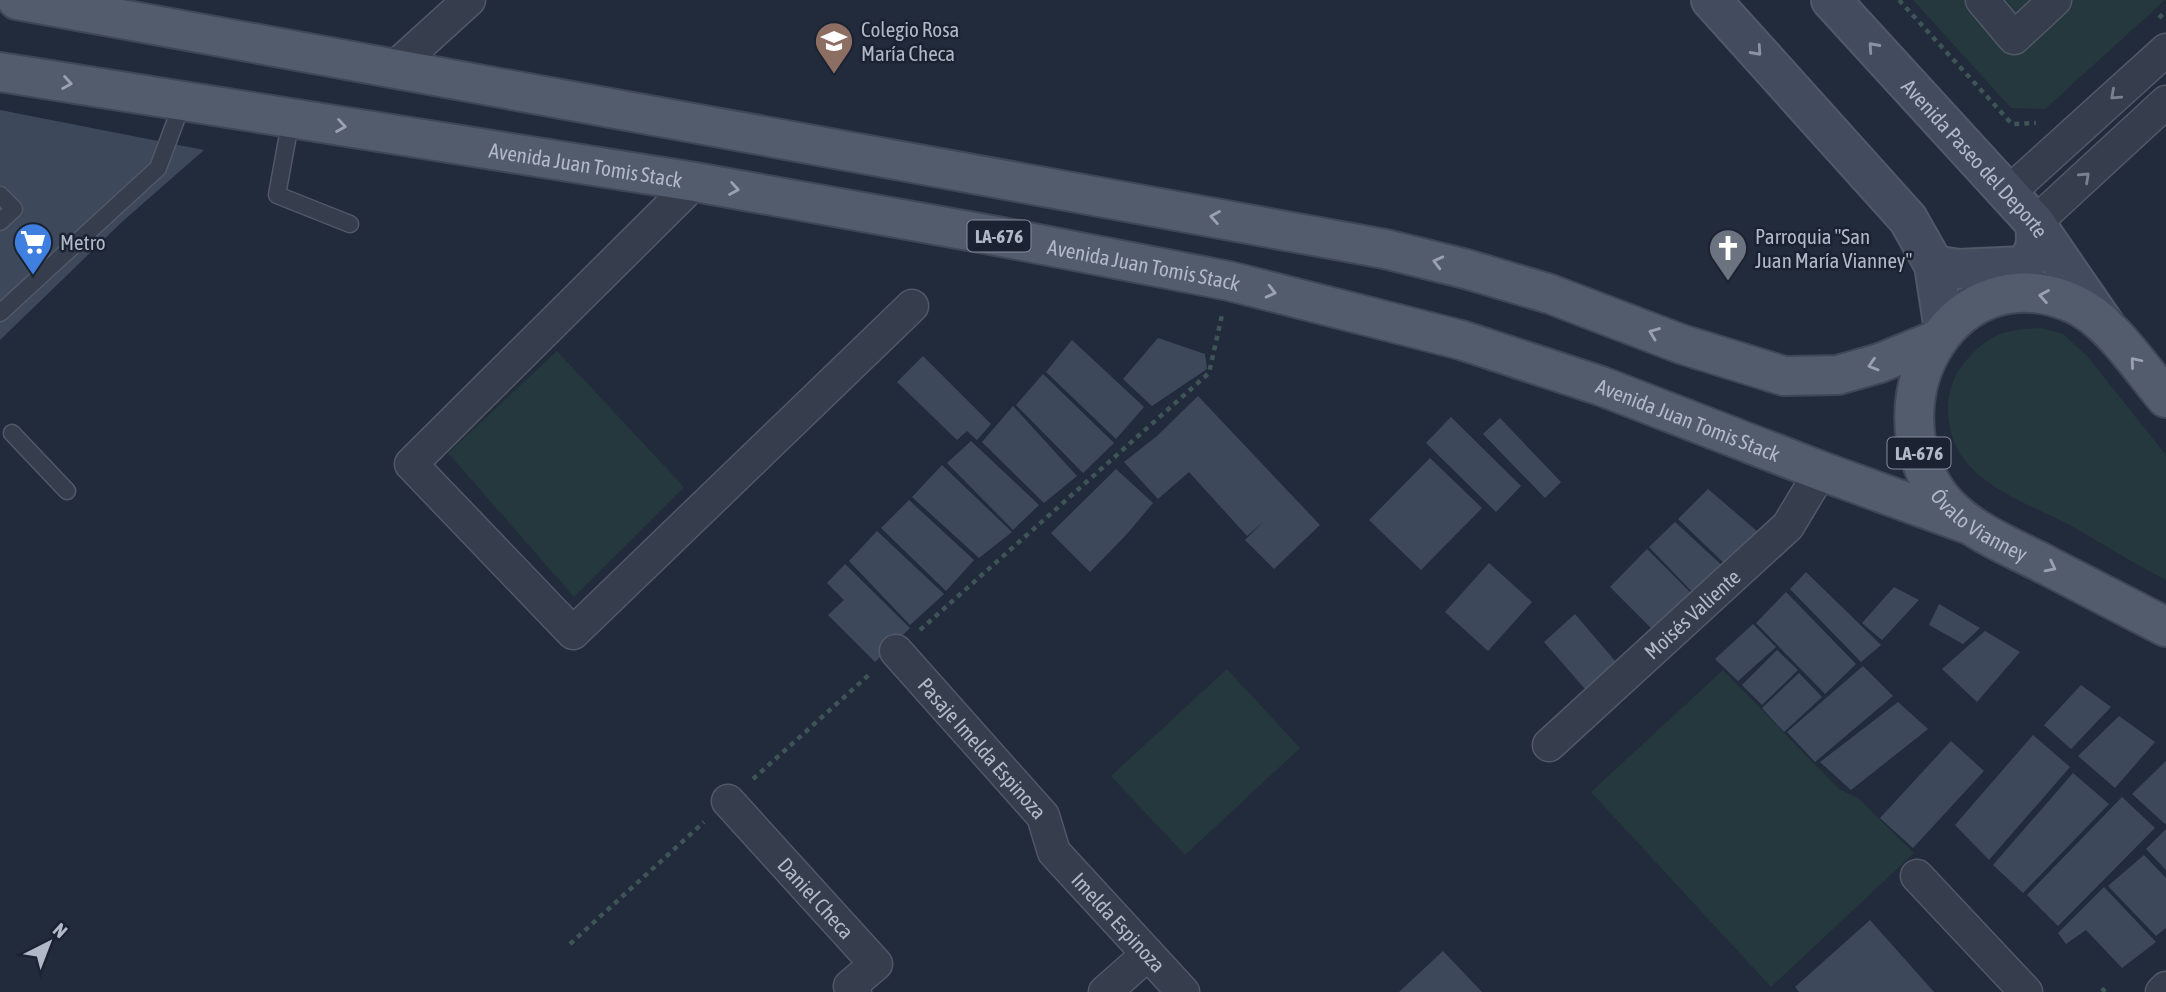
<svg xmlns="http://www.w3.org/2000/svg" width="2166" height="992" viewBox="0 0 2166 992" font-family="'Asap Condensed',sans-serif">
<style>
.green{fill:#24383d}
.building{fill:#3d495b}
.lines{fill:none;stroke-linecap:round;stroke-linejoin:round}
.lane-casing{stroke:#515867;stroke-width:19}
.street-casing{stroke:#515867;stroke-width:35}
.secondary-casing{stroke:#515867;stroke-width:42}
.primary-casing{stroke:#3f4655;stroke-width:42}
.path{stroke:#3e5457;stroke-width:4.5;stroke-dasharray:5 5;stroke-linecap:butt}
.lane{stroke:#363d4c;stroke-width:16}
.street{stroke:#363d4c;stroke-width:32}
.secondary{stroke:#434c5f;stroke-width:38}
.primary{stroke:#535c6c;stroke-width:38}
.oneway{stroke:#8a92a3}
.oneway2{stroke:#9aa1b1}
.oneway3{stroke:#7a8190}
.labels{text-anchor:middle;dominant-baseline:central;stroke-width:5;stroke-linejoin:round;paint-order:stroke}
.shield{fill:#1b2231;stroke:#848b9b;stroke-width:2}
.shield-label{font-size:19px;font-weight:bold;fill:#b1b8c8}
.poi-label{font-size:21px;fill:#b1b8c8;stroke:#1b2231;text-anchor:start}
.street-label{font-size:21px;fill:#b1b8c8;stroke:#1b2231}
</style>
<rect width="100%" height="100%" fill="#222b3c"/>
<g class="green">
<path d="M1913,0H2165L2045,109L2011,108Z"/>
<path d="M2041,328L2063,334L2087,356L2166,455V580C2134,564 2104,544 2073,527C2029,503 1959,483 1950,427C1946,408 1948,392 1956,375C1964,360 1983,341 1998,335C2011,329 2027,329 2041,328Z"/>
<path d="M557,351L684,487L574,597L448,453Z"/>
<path d="M1227,669L1300,748L1185,855L1111,776Z"/>
<path d="M1723,670L1839,789L1858,798L1914,853L1771,987L1591,792Z"/>
</g>
<g class="building">
<path d="M0,110L204,150L123,221L0,340Z"/>
<path d="M1158,338L1205,354L1207,369L1152,406L1123,379Z"/>
<path d="M1072,340L1144,407L1116,439L1046,372Z"/>
<path d="M923,356L991,424L977,440L967,431L957,440L897,382Z"/>
<path d="M1043,374L1114,443L1083,473L1016,405Z"/>
<path d="M1198,396L1320,525L1274,569L1245,540L1264,521L1247,536L1189,472L1158,499L1124,462L1157,436Z"/>
<path d="M1013,406L1077,476L1044,503L982,442Z"/>
<path d="M1451,417L1521,486L1496,512L1426,443Z"/>
<path d="M1500,418L1561,482L1545,498L1483,434Z"/>
<path d="M971,441L1039,505L1013,530L947,463Z"/>
<path d="M1430,458L1482,508L1421,570L1369,520Z"/>
<path d="M942,465L1012,532L979,558L912,497Z"/>
<path d="M1116,469L1153,503L1126,535L1090,572L1051,533Z"/>
<path d="M1708,489L1765,538L1731,570L1678,519Z"/>
<path d="M909,500L974,560L946,591L881,528Z"/>
<path d="M1675,522L1727,570L1696,596L1649,547Z"/>
<path d="M877,531L944,594L910,625L849,561Z"/>
<path d="M1647,549L1693,595L1655,632L1610,587Z"/>
<path d="M1489,563L1532,602L1488,651L1445,612Z"/>
<path d="M845,564L910,628L875,662L828,615L844,600L827,583Z"/>
<path d="M1806,572L1881,645L1861,662L1790,589Z"/>
<path d="M1894,587L1919,600L1882,640L1862,623Z"/>
<path d="M1786,592L1856,664L1825,694L1756,623Z"/>
<path d="M1939,604L1980,628L1963,644L1929,625Z"/>
<path d="M1575,614L1616,662L1585,689L1544,642Z"/>
<path d="M1753,624L1776,647L1738,681L1715,659Z"/>
<path d="M1985,631L2020,652L1977,702L1942,669Z"/>
<path d="M1777,650L1798,670L1762,705L1742,685Z"/>
<path d="M1863,666L1893,696L1815,762L1787,732Z"/>
<path d="M1799,673L1822,697L1784,732L1762,708Z"/>
<path d="M2081,685L2111,707L2071,749L2044,725Z"/>
<path d="M1898,702L1928,729L1851,790L1820,762Z"/>
<path d="M2119,716L2155,742L2115,788L2078,756Z"/>
<path d="M2033,735L2070,767L1989,860L1955,825Z"/>
<path d="M1951,741L1984,771L1913,848L1880,818Z"/>
<path d="M2166,761V823L2165,824L2132,794Z"/>
<path d="M2073,773L2109,804L2023,893L1993,865Z"/>
<path d="M2122,797L2155,828L2058,926L2027,895Z"/>
<path d="M2166,829V870L2146,849Z"/>
<path d="M2144,855L2166,878V928L2156,936L2108,886Z"/>
<path d="M2104,887L2156,942L2122,968L2086,930L2066,944L2058,933Z"/>
<path d="M1870,920L1934,992H1799L1795,987Z"/>
<path d="M1443,951L1482,992H1399Z"/>
</g>
<g class="lines">
<g class="lane-casing">
<g id="lane">
<path d="M291,118L277,195L350,224"/>
<path d="M0,195L14,209L0,222"/>
<path d="M0,313L158,168L183,101"/>
<path d="M12,433L67,491"/>
</g>
</g>
<g class="street-casing">
<g id="street">
<path d="M1982,0L2014,38L2055,0"/>
<path d="M392,70L469,0"/>
<path d="M695,182L411,464L573,633L912,306"/>
<path d="M2007,194L2166,50"/>
<path d="M2035,223L2166,102"/>
<path id="s1" d="M896,651L1043,816L1054,852L1183,992"/>
<path id="s2" d="M1549,745L1788,526L1821,471"/>
<path id="s3" d="M728,801L876,964L850,986L855,992"/>
<path d="M1917,876L2026,992"/>
<path d="M1105,992L1148,954"/>
<path d="M2162,992L2166,988"/>
</g>
</g>
<g class="secondary-casing">
<g id="secondary">
<path d="M1711,0L1908,219L1934,265L1944,330"/>
<path id="s4" d="M1831,0L2035,223L2105,325"/>
<path d="M1934,265L1958,269L2023,266C2037,252 2037,243 2035,223"/>
</g>
</g>
<g class="primary-casing">
<g id="primary">
<path d="M17,0L1385,249L1466,269L1550,294L1681,344L1784,376L1838,375L1880,363L1936,340"/>
<path id="s5" d="M0,72L695,182L1002,237L1229,281L1461,340L1601,386L1821,471L1967,524"/>
<path id="s6" d="M2166,398C2141,369 2110,320 2074,304C1955,251 1871,397 1938,494C1964,530 2010,546 2048,566C2087,586 2127,607 2166,627"/>
</g>
</g>
<g class="path">
<path d="M1899,0L2012,124L2036,123"/>
<path d="M2159,18L2166,11"/>
<path d="M920,630L1209,373L1222,315"/>
<path d="M753,779L871,673"/>
<path d="M570,944L704,822"/>
<path d="M2102,988L2105,992"/>
</g>
<use href="#lane" class="lane"/>
<use href="#street" class="street"/>
<use href="#secondary" class="secondary"/>
<use href="#primary" class="primary"/>
</g>
<defs><path id="oneway-chevron" d="M-2-3.5L2.5 0L-2 3.5" fill="none" stroke-width="1.6" stroke-linecap="round" stroke-linejoin="round" transform="scale(1.75)"/></defs>
<g class="oneway">
<use href="#oneway-chevron" transform="translate(1873 47) rotate(-132)"/>
<use href="#oneway-chevron" transform="translate(1757 51) rotate(48)"/>
</g>
<g class="oneway2">
<use href="#oneway-chevron" transform="translate(67 83) rotate(9)"/>
<use href="#oneway-chevron" transform="translate(341 126) rotate(9)"/>
<use href="#oneway-chevron" transform="translate(734 189) rotate(10)"/>
<use href="#oneway-chevron" transform="translate(1215 217) rotate(-170)"/>
<use href="#oneway-chevron" transform="translate(1438 262) rotate(-166)"/>
<use href="#oneway-chevron" transform="translate(1271 292) rotate(14)"/>
<use href="#oneway-chevron" transform="translate(2044 296) rotate(-170)"/>
<use href="#oneway-chevron" transform="translate(1654 333) rotate(-159)"/>
<use href="#oneway-chevron" transform="translate(2135 362) rotate(-130)"/>
<use href="#oneway-chevron" transform="translate(1873 365) rotate(163)"/>
<use href="#oneway-chevron" transform="translate(2051 567) rotate(27)"/>
</g>
<g class="oneway3">
<use href="#oneway-chevron" transform="translate(2115 95) rotate(138)"/>
<use href="#oneway-chevron" transform="translate(2085 177) rotate(-43)"/>
</g>
<defs>
<g id="school-pin" transform="scale(2.0125)"><path d="M0 17L-7.5 6A9.5 9.5 0 1 1 7.5 6Z" fill="#8d6e63" stroke="#1b2231"/><path d="M0-5L7-2L0 1L-7-2ZM-4 1L0 2.5L4 1V4Q0 6-4 4Z" fill="#fff"/></g>
<g id="supermarket-pin" transform="scale(2.0125)"><path d="M0 17L-7.5 6A9.5 9.5 0 1 1 7.5 6Z" fill="#3f7fe0" stroke="#1b2231"/><path d="M-6-5.5h2.5l.6 2H6L4.5 2H-2.5L-4.4-4H-6ZM-1.5 3.2a1.3 1.3 0 1 0 .1 0ZM3 3.2a1.3 1.3 0 1 0 .1 0Z" fill="#fff"/></g>
<g id="church-pin" transform="scale(2.0125)"><path d="M0 17L-7.5 6A9.5 9.5 0 1 1 7.5 6Z" fill="#6b7280" stroke="#1b2231"/><path d="M-1.2-6h2.4v3.5h3.3v2.4h-3.3V6h-2.4V-.1h-3.3v-2.4h3.3Z" fill="#fff"/></g>
</defs>
<g fill-rule="evenodd">
<use href="#school-pin" x="834" y="41"/>
<use href="#supermarket-pin" x="33" y="242"/>
<use href="#church-pin" x="1728" y="248"/>
</g>
<g class="labels">
<g class="shield">
<rect x="967.5" y="220.5" width="63" height="31" rx="5"/>
<rect x="1887.5" y="437.5" width="63" height="31" rx="5"/>
</g>
<g class="shield-label">
<text x="999" y="236">LA-676</text>
<text x="1919" y="453">LA-676</text>
</g>
<g class="poi-label">
<text x="861" y="29">Colegio Rosa<tspan x="861" dy="24">María Checa</tspan></text>
<text x="1755" y="236">Parroquia "San<tspan x="1755" dy="24">Juan María Vianney"</tspan></text>
<text x="60" y="242">Metro</text>
</g>
<g class="street-label">
<text stroke="none"><textPath href="#s4" startOffset="214">Avenida Paseo del Deporte</textPath></text>
<text stroke="none"><textPath href="#s5" startOffset="593">Avenida Juan Tomis Stack</textPath></text>
<text stroke="none"><textPath href="#s5" startOffset="1160">Avenida Juan Tomis Stack</textPath></text>
<text stroke="none"><textPath href="#s5" startOffset="1727">Avenida Juan Tomis Stack</textPath></text>
<text stroke="none"><textPath href="#s6" startOffset="502">Óvalo Vianney</textPath></text>
<text stroke="none"><textPath href="#s2" startOffset="194">Moisés Valiente</textPath></text>
<text stroke="none"><textPath href="#s1" startOffset="130">Pasaje Imelda Espinoza</textPath></text>
<text stroke="none"><textPath href="#s3" startOffset="131">Daniel Checa</textPath></text>
<text stroke="none"><textPath href="#s1" startOffset="354">Imelda Espinoza</textPath></text>
</g>
</g>
<g transform="translate(49 943) rotate(42)" stroke="#1b2231" stroke-width="5" paint-order="stroke">
<path d="M0-5L12 26L0 18L-12 26Z" fill="#b1b8c8"/>
<text y="-10" font-size="19" font-weight="bold" text-anchor="middle" fill="#b1b8c8">N</text>
</g>
</svg>
